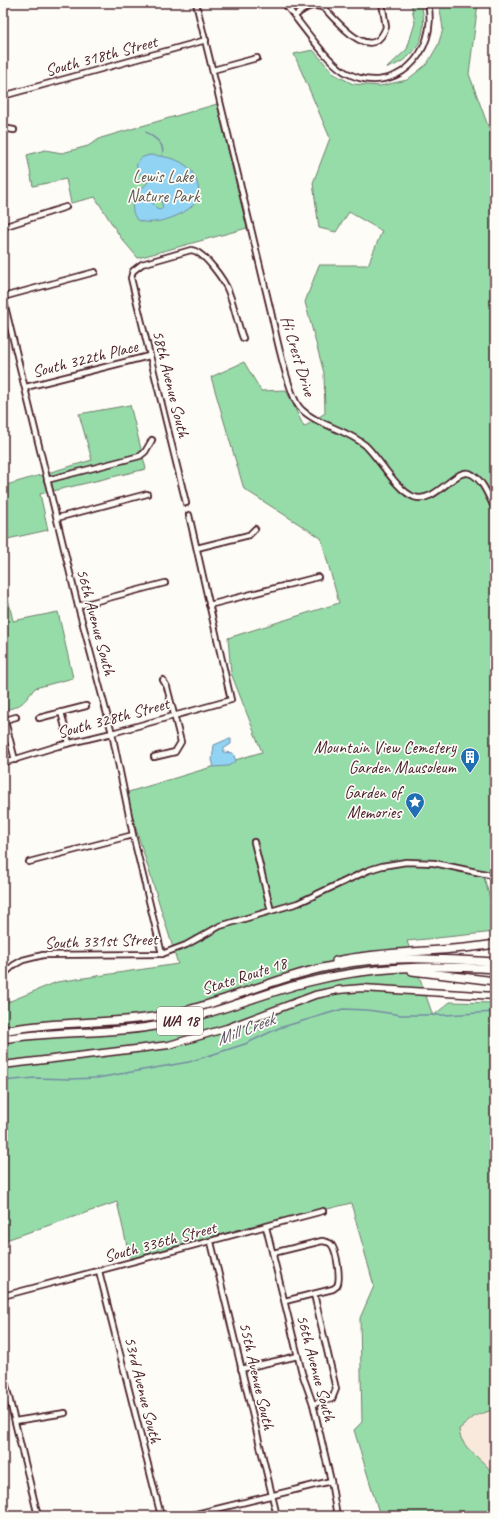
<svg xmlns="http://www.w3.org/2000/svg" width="498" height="1519" viewBox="0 0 498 1519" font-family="Caveat,sans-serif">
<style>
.built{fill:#f9e9dd}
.green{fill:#96dca9;stroke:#707e6a}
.water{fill:#90d3f2;stroke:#748ba2;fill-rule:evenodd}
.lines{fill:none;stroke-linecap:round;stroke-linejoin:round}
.stream{stroke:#748ba2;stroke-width:1.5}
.minor-casing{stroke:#4a1f2b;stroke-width:8}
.major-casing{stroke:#4a1f2b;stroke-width:9}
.highway-casing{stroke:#4a1f2b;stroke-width:10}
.minor{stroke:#fdfcf7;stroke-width:4.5}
.major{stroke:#fdfcf7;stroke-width:6}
.highway{stroke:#fdfcf7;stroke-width:7}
.labels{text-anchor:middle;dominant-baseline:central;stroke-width:3.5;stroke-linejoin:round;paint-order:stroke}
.shield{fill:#fdfcf7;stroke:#806168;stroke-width:1}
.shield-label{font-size:16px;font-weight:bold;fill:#4a1f2b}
.street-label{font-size:17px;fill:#4a1f2b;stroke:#fdfcf7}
.park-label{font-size:17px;fill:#615851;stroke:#fdfcf7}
.poi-label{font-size:17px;fill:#4a1f2b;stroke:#fdfcf7;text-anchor:end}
.water-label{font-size:18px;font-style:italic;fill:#5f5567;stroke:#fdfcf7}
</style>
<rect width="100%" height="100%" fill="#fdfcf7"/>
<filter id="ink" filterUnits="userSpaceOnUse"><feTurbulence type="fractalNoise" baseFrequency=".025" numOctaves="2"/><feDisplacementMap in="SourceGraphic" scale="8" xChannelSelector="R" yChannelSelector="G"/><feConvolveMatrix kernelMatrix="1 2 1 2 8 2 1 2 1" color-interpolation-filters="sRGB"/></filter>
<g filter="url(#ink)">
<path class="built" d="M495,1409V1483L492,1473L463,1443L459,1436L458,1429L475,1416Z"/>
<g class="green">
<path d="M411,3H421C429,35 418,58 387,68L407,49L415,23Z"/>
<path d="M439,3H478L469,74L495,145V876L483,874L495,915V932L407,941L433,1016L450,1002L495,1003V1409L475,1416L459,1429C460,1449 482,1457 492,1473C498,1484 495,1504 495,1516H380L354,1430L362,1422L360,1318L374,1286L351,1203L130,1259L117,1202L3,1241V1004L57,982L178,964L125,793L262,752L231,673L228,638L339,603L321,538L244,489L211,377L244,362L261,391L286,390L304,427L325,413L324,373L305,302L319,265H368L382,231L349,212L336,232L319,228L313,183L330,138L294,54L313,50L334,74L353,84L380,86L407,80L427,64L438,45L443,29Z"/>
<path d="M217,104L247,228L138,258L121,238L95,197L71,203L66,179L33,186L27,155L45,150L62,153L88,146L101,138Z"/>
<path d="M130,405L146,469L40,494L48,530L3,540V486L92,460L79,414Z"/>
<path d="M3,576L13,621L58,612L73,678L35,688C24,702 22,707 3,710Z"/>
</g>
<g class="water">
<path d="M150,155C178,157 199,165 199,197C192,214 153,228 137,220C129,209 132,196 142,188C145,185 147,185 148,181L137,171C135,160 141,157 150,155ZM158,200H161L163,208L159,210L153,204Z"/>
<path d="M228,739H231V744L223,749V752L233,753L236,761L228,766L214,767L212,760L214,745Z"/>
</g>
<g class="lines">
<g class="stream">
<path d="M146,132C154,138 166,143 162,156"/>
<path d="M3,1081L35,1078L70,1079L97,1078L189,1062L245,1044L279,1028L343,1009L367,1010L402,1015H445L495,1012"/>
</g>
<g class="minor-casing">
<g id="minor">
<path d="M196,3C222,106 246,209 271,312C275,331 289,398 301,409C317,425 346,429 365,445C380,459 396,490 414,497C437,505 457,463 473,475C484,482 489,498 495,509"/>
<path d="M284,3C300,22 325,60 345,72C394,99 439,53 428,3"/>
<path d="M295,16C304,8 312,3 324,8C338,22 372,66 386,27L382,3"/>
<path d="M213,70L257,58"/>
<path d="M3,96L206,40"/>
<path d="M3,128L14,130"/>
<path d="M3,227L66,207"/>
<path d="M3,297L95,272"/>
<path d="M3,298L78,606L112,733L133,835L162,954"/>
<path d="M26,387L149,356"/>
<path d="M47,480L140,456L145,452L152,440"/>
<path d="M186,503L131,278L133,271L142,264L191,250C204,251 225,281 229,293C235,308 237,323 243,338"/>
<path d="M57,518L147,494"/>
<path d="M197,548L249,535L255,529"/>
<path d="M209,605L318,577"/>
<path d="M78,606L165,583"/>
<path d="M61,712L69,743"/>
<path d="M3,713L15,760"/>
<path d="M39,718L86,706"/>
<path d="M5,720L16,717"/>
<path d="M154,757L175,752L181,742L167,687L163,680"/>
<path d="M3,763L58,746L112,733L231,700L189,515"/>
<path d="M254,842L271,911"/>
<path d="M29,862L133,835"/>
<path d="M3,975L14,965L23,960L43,955L162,954L186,945L220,926L298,903L369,870L382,866L406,862L434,863L495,876"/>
<path d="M266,1227L302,1373L313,1404L331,1481L337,1516"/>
<path d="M211,1242L277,1516"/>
<path d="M273,1253L322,1241C326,1242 329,1242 331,1244C337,1251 341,1279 337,1286L333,1289L285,1301"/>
<path d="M99,1271L161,1516"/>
<path d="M3,1296L323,1211"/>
<path d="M241,1369L298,1356"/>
<path d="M3,1373L38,1516"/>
<path d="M313,1404L332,1399L336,1389L314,1294"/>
<path d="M15,1421L65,1413"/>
<path d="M188,1516L331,1481"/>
</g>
</g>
<g class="major-casing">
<path id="major" d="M3,1065L169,1045L227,1028L315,995L338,990L362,988L495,996"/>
</g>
<g class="highway-casing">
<g id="highway">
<path d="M336,961C389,950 442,953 495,944"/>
<path d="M412,971L495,981"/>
<path d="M3,1031C57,1020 112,1025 166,1015C223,1004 275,977 332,966C385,955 441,959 495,962"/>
<path d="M3,1039C57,1030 112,1035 166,1024C215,1014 260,994 308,982C370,966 432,965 495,969"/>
</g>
</g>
<use href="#minor" class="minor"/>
<use href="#major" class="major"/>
<use href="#highway" class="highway"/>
</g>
</g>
<defs>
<g id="building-pin" transform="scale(1)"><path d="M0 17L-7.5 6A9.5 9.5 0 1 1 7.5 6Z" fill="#1f6fb2" stroke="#fdfcf7"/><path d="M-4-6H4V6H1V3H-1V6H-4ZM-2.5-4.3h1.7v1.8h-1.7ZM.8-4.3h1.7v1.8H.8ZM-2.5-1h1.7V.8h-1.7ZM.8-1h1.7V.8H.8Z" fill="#fff"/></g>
<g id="sight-pin" transform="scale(1)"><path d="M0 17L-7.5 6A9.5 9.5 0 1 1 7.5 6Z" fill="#1f6fb2" stroke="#fdfcf7"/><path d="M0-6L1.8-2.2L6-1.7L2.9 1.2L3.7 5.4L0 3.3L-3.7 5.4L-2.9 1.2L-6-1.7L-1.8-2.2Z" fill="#fff"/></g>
</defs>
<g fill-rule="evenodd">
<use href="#building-pin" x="470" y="757"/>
<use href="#sight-pin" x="415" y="802"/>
</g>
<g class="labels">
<rect class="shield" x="157" y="1007" width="46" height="28" rx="3"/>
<g class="shield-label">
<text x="180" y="1021">WA 18</text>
</g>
<g class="street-label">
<text transform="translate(101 56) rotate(-15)">South 318th Street</text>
<text transform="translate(298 356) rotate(73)">Hi Crest Drive</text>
<text transform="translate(85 359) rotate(-14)">South 322th Place</text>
<text transform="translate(171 384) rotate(76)">58th Avenue South</text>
<text transform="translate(96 622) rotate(75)">56th Avenue South</text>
<text transform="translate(113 718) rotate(-15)">South 328th Street</text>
<text transform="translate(101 941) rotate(-2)">South 331st Street</text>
<text transform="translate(244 976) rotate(-18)">State Route 18</text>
<text transform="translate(160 1242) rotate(-15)">South 336th Street</text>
<text transform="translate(316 1368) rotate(75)">56th Avenue South</text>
<text transform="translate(257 1376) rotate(77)">55th Avenue South</text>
<text transform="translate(143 1390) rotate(76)">53rd Avenue South</text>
</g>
<g class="park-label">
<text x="163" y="176">Lewis Lake<tspan x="163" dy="20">Nature Park</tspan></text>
</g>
<g class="poi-label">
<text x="456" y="747">Mountain View Cemetery<tspan x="456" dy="20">Garden Mausoleum</tspan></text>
<text x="401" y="792">Garden of<tspan x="401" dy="20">Memories</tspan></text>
</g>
<g class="water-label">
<text transform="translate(245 1029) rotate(-21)">Mill Creek</text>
</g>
</g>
<rect width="498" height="1519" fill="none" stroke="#fdfcf7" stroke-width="16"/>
<rect x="8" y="8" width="482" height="1503" fill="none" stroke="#4a1f2b" stroke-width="1.5" filter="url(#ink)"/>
</svg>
